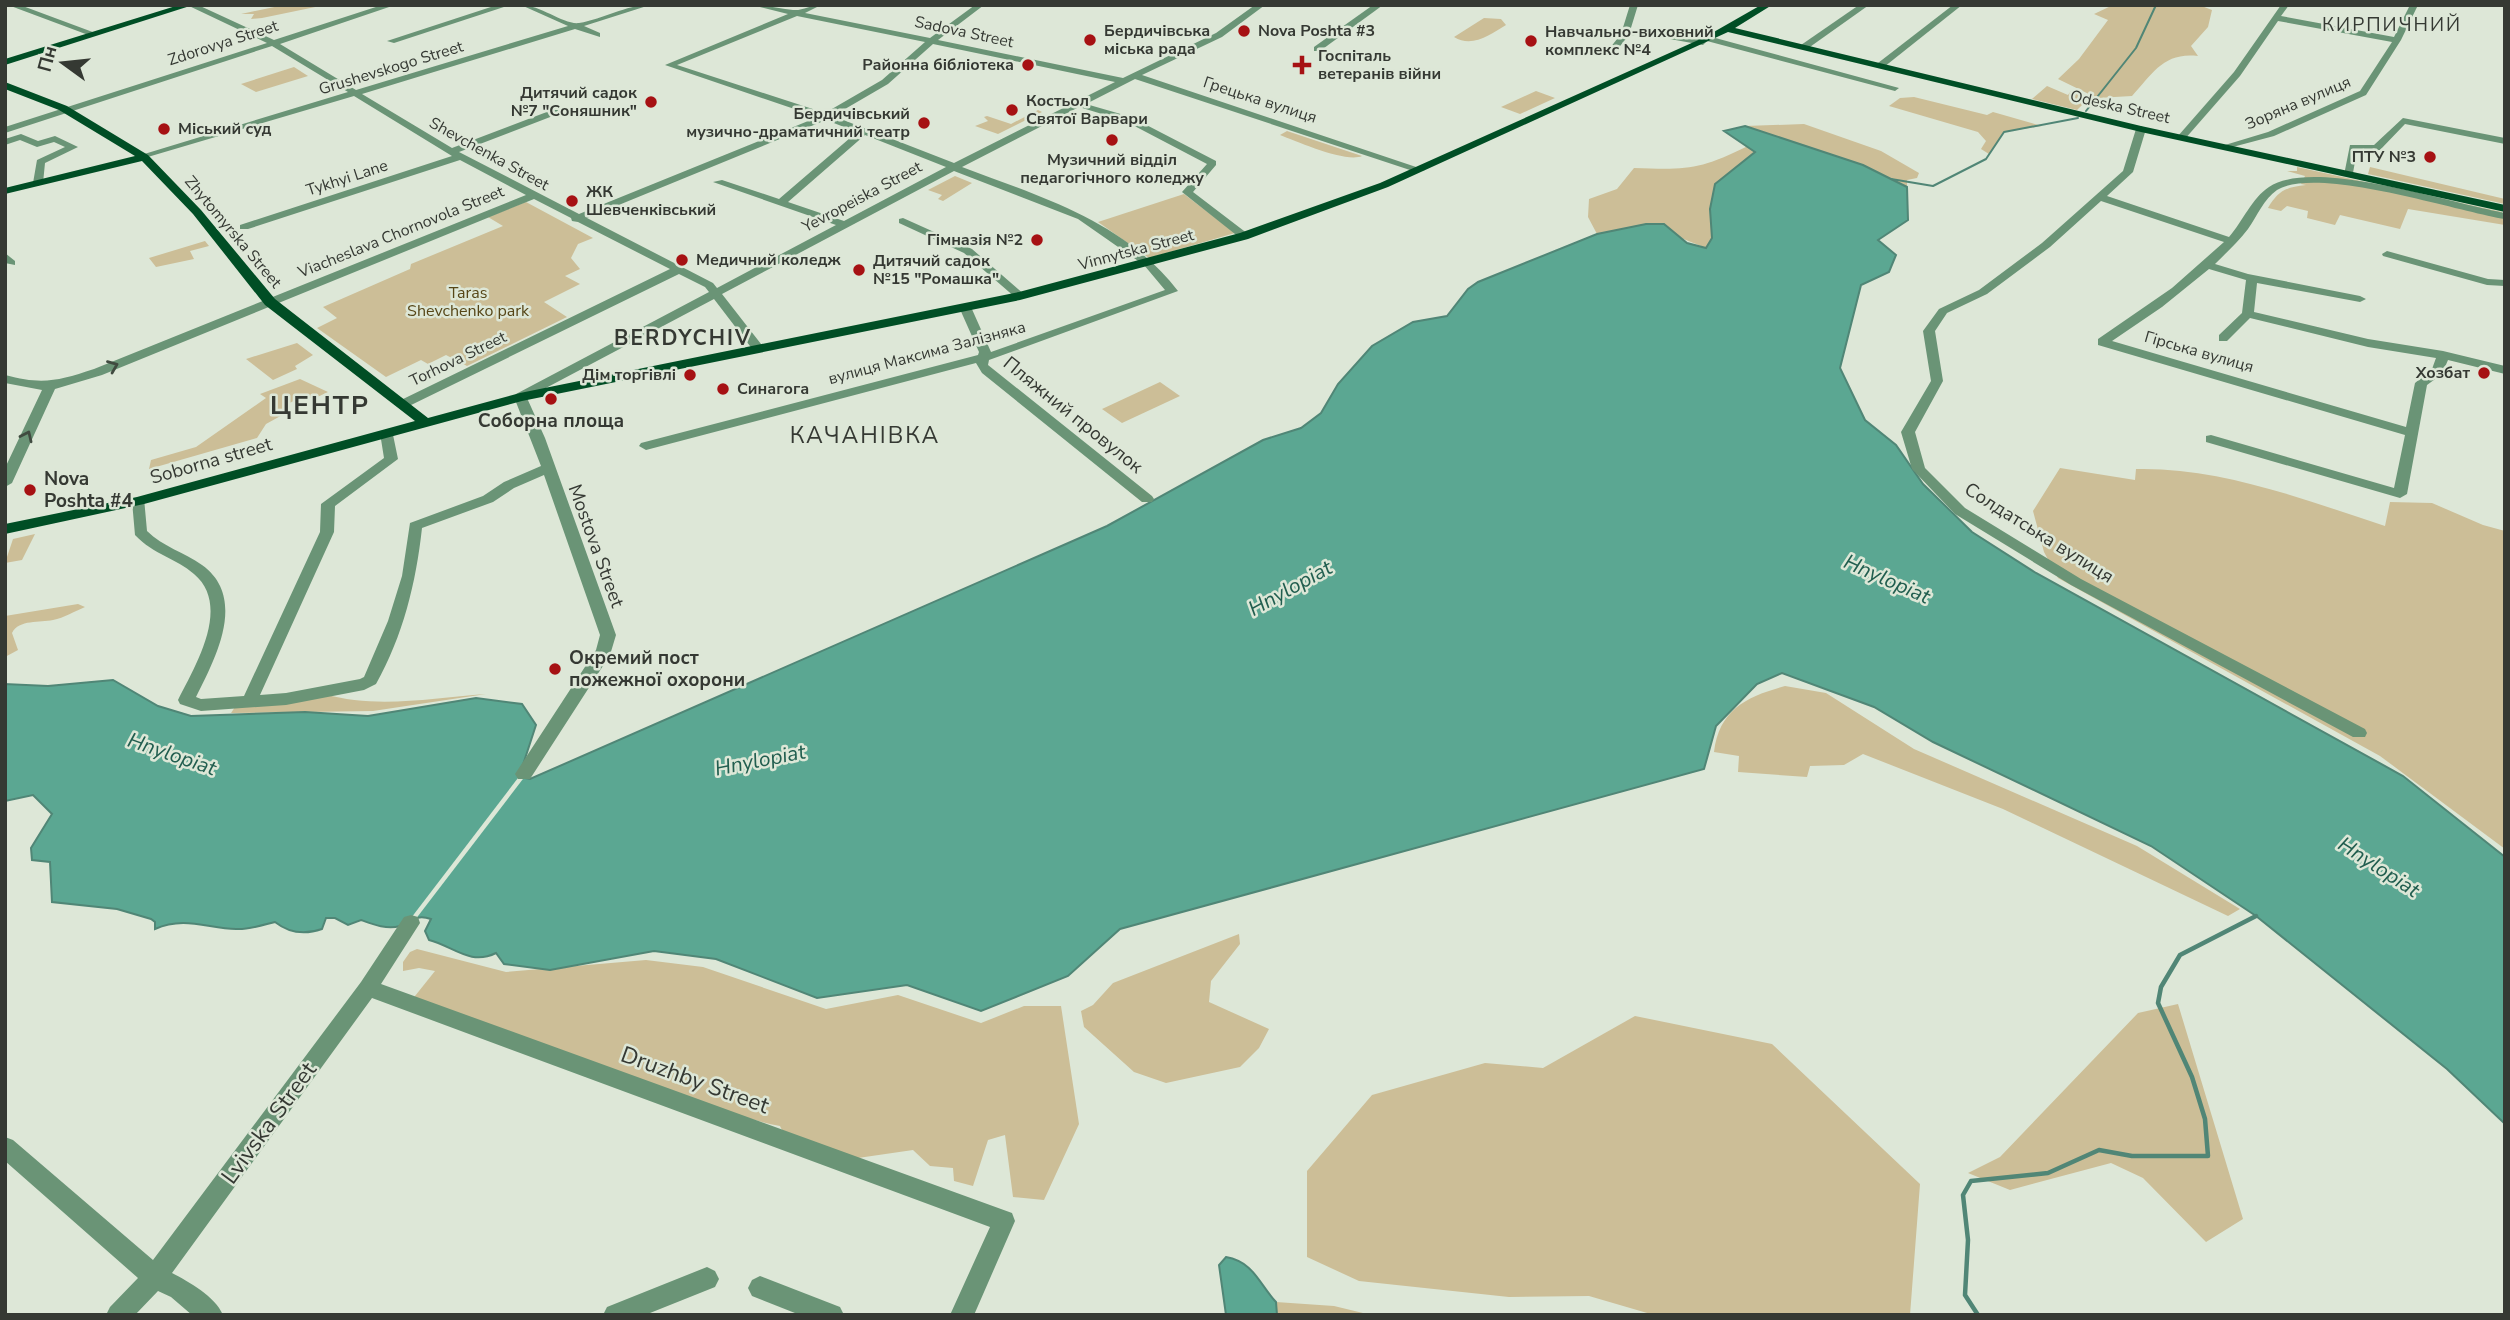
<svg xmlns="http://www.w3.org/2000/svg" width="2510" height="1320" viewBox="0 0 2510 1320" font-family="'Nunito Sans',sans-serif">
<style>
.green{fill:#ccbe97}
.water{fill:#5ba792;stroke:#508676;stroke-width:2}
.pier{fill:#dde7d7}
.lines{fill:none;stroke-linecap:round;stroke-linejoin:round}
.stream-far1{stroke:#508676;stroke-width:2}
.stream{stroke:#508676;stroke-width:4.5}
.minor{fill:#6a9476;fill-rule:evenodd}
.major{fill:#004e25;fill-rule:evenodd}
.oneway{stroke:#404b40}
.poi-dot{fill:#a61113;stroke:#dde7d7;stroke-width:2.5}
.labels{text-anchor:middle;dominant-baseline:central;stroke-width:5;stroke-linejoin:round;paint-order:stroke}
.far-poi-label{font-size:16px;font-weight:bold;fill:#353933;stroke:#dde7d7;text-anchor:start}
.far-street-label{font-size:16px;fill:#353933;stroke:#dde7d7}
.far-park-label{font-size:16px;fill:#564617;stroke:#dde7d7}
.far-quarter-label{font-size:19px;letter-spacing:2px;fill:#353933;stroke:#dde7d7}
.street-label{font-size:19px;fill:#353933;stroke:#dde7d7}
.poi-label{font-size:19px;font-weight:bold;fill:#353933;stroke:#dde7d7;text-anchor:start}
.far-district-label{font-size:21px;font-weight:bold;letter-spacing:2px;fill:#353933;stroke:#dde7d7}
.water-label{font-size:21px;font-style:italic;fill:#215e4f;stroke:#dde7d7}
.quarter-label{font-size:23px;letter-spacing:2px;fill:#353933;stroke:#dde7d7}
.near-street-label{font-size:23px;fill:#353933;stroke:#dde7d7}
.district-label{font-size:26px;font-weight:bold;letter-spacing:2px;fill:#353933;stroke:#dde7d7}
</style>
<rect width="100%" height="100%" fill="#dde7d7"/>
<g class="green">
<path d="M284,5H325L262,18L251,19L254,14H241Z"/>
<path d="M2113,5H2199L2212,10L2208,27L2191,46L2198,56C2164,52 2153,73 2132,96L2097,98L2058,79L2079,59L2108,20L2094,14Z"/>
<path d="M1484,18L1501,19L1506,25C1490,35 1472,48 1454,37Z"/>
<path d="M294,67L308,76L256,92L241,84Z"/>
<path d="M2047,86L2068,95L2071,91L2091,96L2077,110L2032,99Z"/>
<path d="M1536,91L1555,98L1520,114L1501,107Z"/>
<path d="M1914,97L1987,115L1993,112L2042,126L2004,132L1989,154L1981,149L1986,141L1978,132L1889,106L1900,98Z"/>
<path d="M1038,110L1042,112L998,134L975,126L988,121L984,117L987,116L1011,124Z"/>
<path d="M1804,124L1881,151L1919,173L1917,178L1907,180V187L1863,165L1745,126Z"/>
<path d="M1287,131L1362,156C1346,163 1298,142 1280,135Z"/>
<path d="M1748,146L1756,152L1710,209L1712,237L1706,248L1646,224L1597,234L1588,217L1589,199L1617,189L1634,168C1687,170 1699,170 1748,146Z"/>
<path d="M2297,167L2502,212L2505,225L2408,209L2400,229L2340,215L2335,225L2307,218L2308,211L2287,206L2281,211L2268,208C2278,191 2286,187 2306,185L2301,184L2305,176L2287,171H2297Z"/>
<path d="M2370,167L2505,199V204L2368,174Z"/>
<path d="M955,176L972,183L943,201L938,199L942,195L928,190Z"/>
<path d="M1184,194L1235,233L1149,258L1098,222Z"/>
<path d="M526,202L593,238L578,244L571,258L580,269L565,276L580,284L544,302L567,317L467,366L446,355L428,364L421,360L386,377L317,328L337,318L323,307L410,269L411,264L503,226L488,217Z"/>
<path d="M205,241L209,246L190,251L194,259L156,267L149,258Z"/>
<path d="M297,343L313,355L295,366L297,369L273,380L246,359Z"/>
<path d="M300,379L328,392L313,399L305,395L284,406L286,413L266,424L257,438L149,469L151,460L196,447L266,398L260,394Z"/>
<path d="M1160,382L1180,396L1122,423L1102,409Z"/>
<path d="M2060,468L2135,480L2136,469C2221,467 2305,500 2385,526L2390,502L2432,503L2483,525L2505,531V849L2380,756L2058,578L2044,552L2033,511Z"/>
<path d="M35,534L22,560L5,563L13,539Z"/>
<path d="M78,604L85,607C75,611 64,618 53,620C40,623 19,619 12,633L18,650L5,657V616Z"/>
<path d="M1785,686L1826,693L1914,749L2137,846L2240,909L2228,916L2003,809L1863,754L1844,765L1810,766L1807,777L1738,772L1739,756L1714,752C1719,709 1748,696 1785,686Z"/>
<path d="M324,694C377,709 431,698 486,694L373,711L231,713L235,707Z"/>
<path d="M1239,934L1240,944L1211,981L1209,1002L1269,1029L1259,1048L1240,1067L1166,1083L1134,1072L1084,1027L1081,1011L1093,1005L1113,983Z"/>
<path d="M417,949L506,972L646,960L703,967L826,1009L898,995L981,1023L1024,1006H1061L1079,1124L1044,1200L1013,1197L1005,1135L988,1140L973,1186L954,1181L953,1168L930,1166L913,1150L851,1159L785,1136L780,1126C740,1118 703,1103 664,1089C644,1082 630,1072 608,1071L411,1001L435,971L419,968L403,971V962L410,952Z"/>
<path d="M2178,1004L2243,1219L2206,1242L2143,1178L2111,1163L2010,1190L1968,1173L2000,1157L2138,1013Z"/>
<path d="M1635,1016L1772,1044L1920,1184L1910,1315H1654L1589,1296L1509,1297L1359,1281L1307,1257V1171L1372,1095L1485,1063L1543,1068Z"/>
<path d="M1276,1302L1334,1306L1363,1313L1277,1315Z"/>
</g>
<g class="water">
<path d="M1745,126L1863,165L1907,187L1908,220L1878,240L1896,255L1889,272L1861,285L1840,368L1865,420L1896,445L1923,484L1972,532L2036,573L2403,776L2505,857V1124L2447,1069L2256,916L2151,846L1933,742L1874,707L1782,673L1757,684L1716,726L1704,769L1120,929L1068,976L981,1011L907,985L817,998L716,959L654,951L550,970L504,964L496,953C470,966 453,946 429,940L425,931L431,919C416,914 412,921 400,926C387,930 372,924 361,920L348,925L335,918H326L322,929C305,935 289,933 275,922C263,925 248,930 236,929C207,928 184,916 155,929V922L151,919L117,909L52,902L50,862L32,860L31,848L52,814L33,795L5,801V684L48,686L113,680L158,706L191,716L305,712L368,716L476,698L522,704L536,725L519,777L530,779L1107,526L1263,440L1301,428L1321,413L1338,384L1372,346L1413,322L1447,316L1468,289L1478,282L1597,234L1646,224H1664L1687,243L1706,248L1712,238L1710,209L1715,184L1755,152L1724,131Z"/>
<path d="M1226,1257C1254,1262 1259,1284 1276,1302L1277,1315H1226L1219,1265Z"/>
</g>
<path class="pier" d="M521,774L526,775L415,920L408,922Z"/>
<g class="lines">
<g class="stream-far1">
<path d="M2086,111L2136,48L2156,5"/>
<path d="M1891,179L1933,186L1986,159L2004,132L2078,118"/>
</g>
<path class="stream" d="M1978,1315L1965,1295L1968,1240L1963,1195L1971,1181L2048,1173L2099,1150L2132,1156H2208L2205,1119L2192,1077L2158,1003L2161,987L2180,955L2256,916"/>
<g class="minor">
<path d="M8,5H20L98,34L91,36Z"/>
<path d="M187,5H198L274,40L382,5H395L280,44L356,90L568,26L521,5C541,5 564,25 579,23C604,19 625,5 650,5L584,26L600,33V37L575,29L362,94L452,148L552,110H558V114L459,152L579,214L818,117L665,65L788,14L752,5C766,5 779,9 793,10C802,11 811,5 821,5L805,13L930,38L975,5H984L938,40L1123,78L1216,33L1255,5H1265L1222,37L1142,75L1425,170L1416,172L1135,79L1086,104L1131,117L1216,161V165L1193,192L1248,234V238H1240L1182,192L1207,164L1125,121L1079,107L962,167C1041,197 1124,221 1178,291L989,360L988,365L1152,496L1154,499L1152,502H1142L982,373L976,363L646,450L639,446L641,443L978,355L979,352L959,307L961,305L965,304L971,307L991,352L1165,290L1144,265L1078,219L954,171L722,294L761,344V350H753L714,299L527,398L545,438L616,635L610,655L530,779H518L515,774L596,650L600,635L544,475L514,488L493,502L422,528C416,583 403,636 376,684L364,690L286,705L201,711L180,704L178,700C195,666 232,606 194,574C176,558 154,555 135,535L132,501L139,497L144,498L147,531C163,547 184,552 202,565C248,598 215,659 196,697L201,699L244,696L320,532L321,504L384,458L380,433L387,429L392,430L398,459L335,506L334,532L260,695L286,693L360,679L364,677L388,621L402,576L410,523L483,496L504,482L541,466L514,397L516,394L709,292L705,287L679,274L407,407H399V401L670,269L578,222L572,221L571,218L534,199L102,375L55,389L12,483L5,487V468L42,390L5,383V375C42,385 58,381 94,369L526,195L460,160L248,229H240V225L452,156L354,96L141,159V155L348,92L272,46L5,133V127L267,43ZM797,16L925,42L882,80L825,113L677,65ZM933,44L1115,82L954,163L833,116L888,84ZM826,120L857,132L779,199L722,180L713,182L836,225L717,288L713,283L587,218ZM865,135L946,167L844,221L788,202Z"/>
<path d="M497,5H510L394,43L387,41Z"/>
<path d="M1373,5H1383L1320,51H1314V47Z"/>
<path d="M1630,5H1638L1630,31L1642,30L1704,40L1708,36L1899,88L1895,91L1707,41L1703,45L1642,34L1628,36L1613,55H1607L1606,53L1621,34Z"/>
<path d="M1859,5H1869L1807,49H1801V45Z"/>
<path d="M1953,5H1962L1884,67H1878V63Z"/>
<path d="M2281,5H2289L2281,16L2394,37L2410,5H2418L2401,40L2366,95L2274,136L2225,149V145L2268,132L2360,91L2392,42L2278,21L2240,76L2184,140H2178V136L2234,72Z"/>
<path d="M2403,118L2505,138V144L2405,124L2380,150H2357L2353,173L2344,175L2350,145H2374Z"/>
<path d="M2141,126L2146,129L2133,172L2107,196L2229,237C2243,221 2252,198 2269,187C2314,157 2452,204 2505,213V219C2456,211 2317,165 2277,190C2264,199 2257,216 2248,229C2238,242 2227,252 2215,264L2248,274L2360,296L2366,299L2360,302L2257,283L2254,312L2368,339L2443,351L2505,366V374L2448,360L2442,374L2427,385L2407,494L2400,498L2206,442V436L2211,435L2394,488L2405,435L2098,345V339L2172,288L2224,242L2101,201L2050,247L1987,294L1947,313L1935,331L1943,381L1915,432L1925,468L1965,508L2081,579L2365,729L2367,733L2365,737H2353L2071,585L1955,514L1912,469L1901,432L1931,381L1923,331L1939,309L1979,290L2042,243L2123,171L2136,129ZM2209,269L2246,280L2242,313L2219,335V341H2227L2250,318L2368,347L2436,358L2432,369L2415,383L2406,427L2112,341L2162,307Z"/>
<path d="M21,134L38,141L55,136L78,147L45,163L43,183L38,186L33,183L37,160L65,147L54,142L37,147L20,140L5,145V139Z"/>
<path d="M903,218L972,249L1026,296L1016,298L964,253L899,223V219Z"/>
<path d="M2387,251L2488,279L2505,280V286L2487,285L2383,256L2382,254Z"/>
<path d="M5,253L15,261V265L5,263Z"/>
<path d="M411,915L418,917L420,923L381,984L1012,1213L1015,1221L974,1315H950L990,1227L372,998L172,1273C189,1282 215,1296 223,1315H192L171,1297L158,1291L135,1315H106L110,1307L138,1278L5,1161V1137L13,1140L153,1260L361,982L404,917Z"/>
<path d="M707,1267L715,1271L719,1279L715,1287L645,1315H603L607,1307Z"/>
<path d="M760,1276L840,1307L844,1315H800L752,1296L748,1288L752,1280Z"/>
</g>
<g class="major">
<path d="M179,5H193L5,65V59Z"/>
<path d="M1761,5H1772L1735,28L2141,126L2505,205V212L2141,132L1728,32L1388,187L1248,239L1020,300L522,401L144,504L5,534V524L137,497L415,421L265,305L193,214L142,161L5,194V188L135,156L59,110L5,89V82L67,106L148,155L201,210L275,299L428,418L520,393L1019,292L1240,233L1380,183L1705,37Z"/>
</g>
</g>
<defs><path id="oneway-chevron" d="M-2-3.5L2.5 0L-2 3.5" fill="none" stroke-width="1.6" stroke-linecap="round" stroke-linejoin="round" transform="scale(1.75)"/></defs>
<g class="oneway">
<use href="#oneway-chevron" transform="translate(113 366) rotate(-22)"/>
<use href="#oneway-chevron" transform="translate(27 436) rotate(-65)"/>
</g>
<g class="poi-dot">
<circle cx="1244" cy="31" r="7"/>
<circle cx="1090" cy="40" r="7"/>
<circle cx="1531" cy="41" r="7"/>
<circle cx="1028" cy="65" r="7"/>
<path d="M1298.5 54.5h7v7h7v7h-7v7h-7v-7h-7v-7h7z"/>
<circle cx="651" cy="102" r="7"/>
<circle cx="1012" cy="110" r="7"/>
<circle cx="924" cy="123" r="7"/>
<circle cx="164" cy="129" r="7"/>
<circle cx="1112" cy="140" r="7"/>
<circle cx="2430" cy="157" r="7"/>
<circle cx="572" cy="201" r="7"/>
<circle cx="1037" cy="240" r="7"/>
<circle cx="682" cy="260" r="7"/>
<circle cx="859" cy="270" r="7"/>
<circle cx="2484" cy="373" r="7"/>
<circle cx="690" cy="375" r="7"/>
<circle cx="723" cy="389" r="7"/>
<circle cx="551" cy="399" r="7"/>
<circle cx="30" cy="490" r="7"/>
<circle cx="555" cy="669" r="7"/>
</g>
<g class="labels">
<g class="far-poi-label">
<text x="1104" y="31">Бердичівська<tspan x="1104" dy="18">міська рада</tspan></text>
<text x="1258" y="31">Nova Poshta #3</text>
<text x="1545" y="32">Навчально-виховний<tspan x="1545" dy="18">комплекс №4</tspan></text>
<text x="1318" y="56">Госпіталь<tspan x="1318" dy="18">ветеранів війни</tspan></text>
<text x="1014" y="65" text-anchor="end">Районна бібліотека</text>
<text x="637" y="93" text-anchor="end">Дитячий садок<tspan x="637" dy="18">№7 "Соняшник"</tspan></text>
<text x="1026" y="101">Костьол<tspan x="1026" dy="18">Святої Варвари</tspan></text>
<text x="910" y="114" text-anchor="end">Бердичівський<tspan x="910" dy="18">музично-драматичний театр</tspan></text>
<text x="178" y="129">Міський суд</text>
<text x="2416" y="157" text-anchor="end">ПТУ №3</text>
<text x="1112" y="160" text-anchor="middle">Музичний відділ<tspan x="1112" dy="18">педагогічного коледжу</tspan></text>
<text x="586" y="192">ЖК<tspan x="586" dy="18">Шевченківський</tspan></text>
<text x="1023" y="240" text-anchor="end">Гімназія №2</text>
<text x="696" y="260">Медичний коледж</text>
<text x="873" y="261">Дитячий садок<tspan x="873" dy="18">№15 "Ромашка"</tspan></text>
<text x="2470" y="373" text-anchor="end">Хозбат</text>
<text x="676" y="375" text-anchor="end">Дім торгівлі</text>
<text x="737" y="389">Синагога</text>
</g>
<g class="far-street-label">
<text transform="translate(964 32) rotate(12)">Sadova Street</text>
<text transform="translate(223 43) rotate(-18)">Zdorovya Street</text>
<text transform="translate(391 68) rotate(-17)">Grushevskogo Street</text>
<text transform="translate(1260 100) rotate(18)">Грецька вулиця</text>
<text transform="translate(2298 103) rotate(-23)">Зоряна вулиця</text>
<text transform="translate(2120 107) rotate(13)">Odeska Street</text>
<text transform="translate(489 154) rotate(29)">Shevchenka Street</text>
<text transform="translate(347 178) rotate(-18)">Tykhyi Lane</text>
<text transform="translate(862 197) rotate(-28)">Yevropeiska Street</text>
<text transform="translate(233 232) rotate(50)">Zhytomyrska Street</text>
<text transform="translate(401 232) rotate(-22)">Viacheslava Chornovola Street</text>
<text transform="translate(1136 250) rotate(-15)">Vinnytska Street</text>
<text transform="translate(2199 352) rotate(16)">Гірська вулиця</text>
<text transform="translate(927 353) rotate(-15)">вулиця Максима Залізняка</text>
<text transform="translate(458 359) rotate(-26)">Torhova Street</text>
</g>
<g class="far-park-label">
<text x="468" y="293">Taras<tspan x="468" dy="18">Shevchenko park</tspan></text>
</g>
<g class="far-quarter-label">
<text x="2392" y="25">КИРПИЧНИЙ</text>
</g>
<g class="street-label">
<text transform="translate(1073 415) rotate(39)">Пляжний провулок</text>
<text transform="translate(211 461) rotate(-16)">Soborna street</text>
<text transform="translate(2039 533) rotate(32)">Солдатська вулиця</text>
<text transform="translate(596 546) rotate(70)">Mostova Street</text>
</g>
<g class="poi-label">
<text x="551" y="421" text-anchor="middle">Соборна площа</text>
<text x="44" y="479">Nova<tspan x="44" dy="22">Poshta #4</tspan></text>
<text x="569" y="658">Окремий пост<tspan x="569" dy="22">пожежної охорони</tspan></text>
</g>
<g class="far-district-label">
<text x="683" y="338">BERDYCHIV</text>
</g>
<g class="water-label">
<text transform="translate(1887 579) rotate(24)">Hnylopiat</text>
<text transform="translate(1290 588) rotate(-29)">Hnylopiat</text>
<text transform="translate(172 754) rotate(19)">Hnylopiat</text>
<text transform="translate(760 760) rotate(-11)">Hnylopiat</text>
<text transform="translate(2379 867) rotate(33)">Hnylopiat</text>
</g>
<g class="quarter-label">
<text x="865" y="435">КАЧАНІВКА</text>
</g>
<g class="near-street-label">
<text transform="translate(695 1080) rotate(20)">Druzhby Street</text>
<text transform="translate(269 1123) rotate(-54)">Lvivska Street</text>
</g>
<g class="district-label">
<text x="320" y="405">ЦЕНТР</text>
</g>
</g>
<rect width="2510" height="1320" fill="none" stroke="#353933" stroke-width="14"/>
<g transform="translate(63 63) rotate(285)" stroke="#dde7d7" stroke-width="5" paint-order="stroke">
<path d="M0-5L12 26L0 18L-12 26Z" fill="#353933"/>
<text y="-10" font-size="19" font-weight="bold" text-anchor="middle" fill="#353933">Пн</text>
</g>
</svg>
